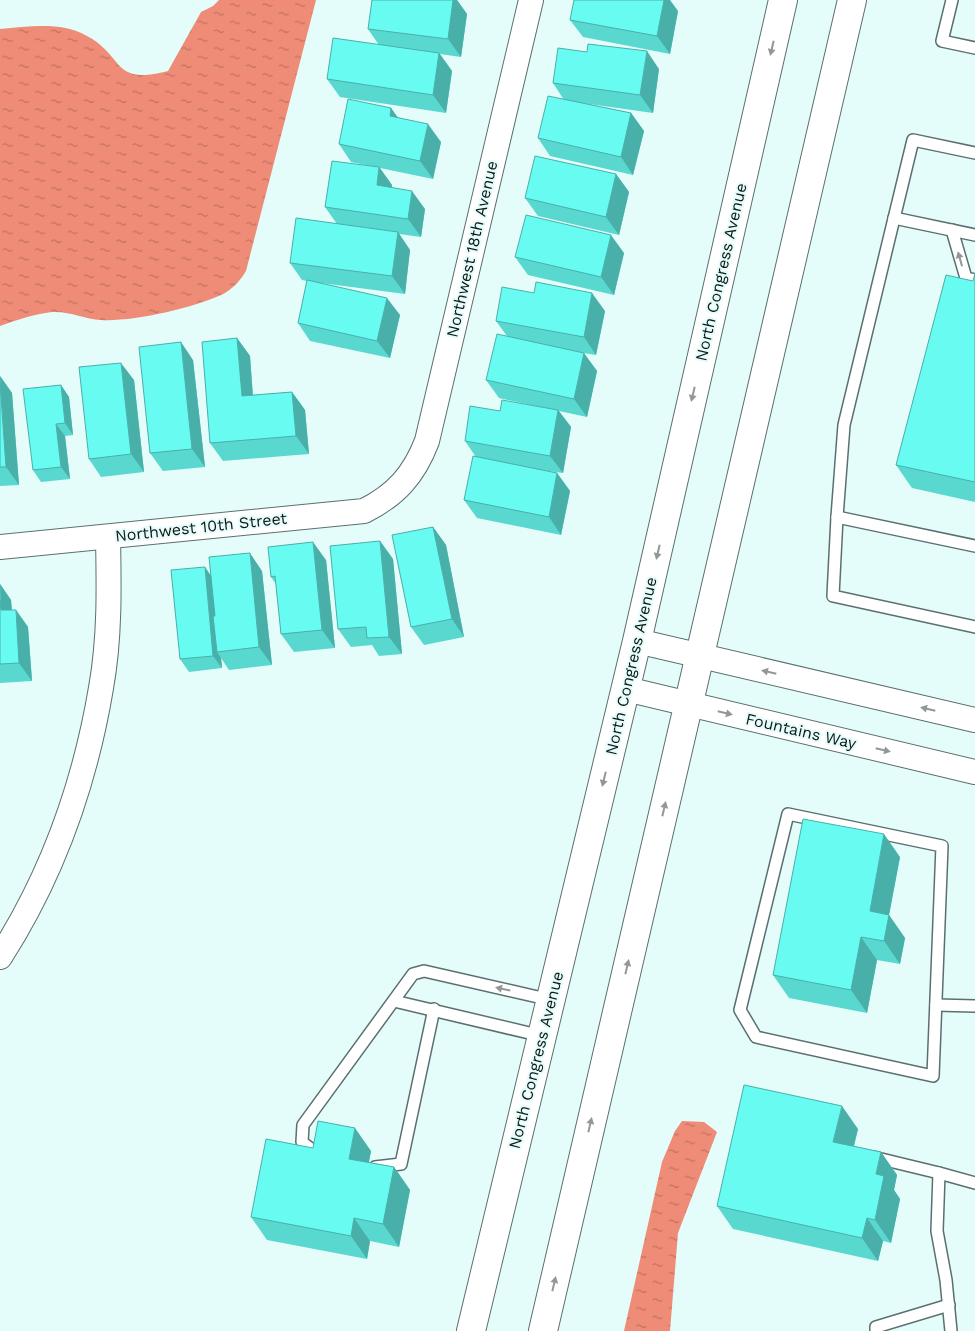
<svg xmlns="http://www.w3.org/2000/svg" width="975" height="1331" viewBox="0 0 975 1331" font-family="'Work Sans',sans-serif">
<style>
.water{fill:url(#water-ripples)}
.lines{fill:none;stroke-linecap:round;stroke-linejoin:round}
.service-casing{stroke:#5b706e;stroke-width:14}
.minor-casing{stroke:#5b706e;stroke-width:26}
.secondary-casing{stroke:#5b706e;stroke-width:30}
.service{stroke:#fff;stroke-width:11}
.minor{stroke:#fff;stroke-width:24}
.secondary{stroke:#fff;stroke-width:28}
.wall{fill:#59d8d0}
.shaded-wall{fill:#49b0a9}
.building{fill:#68fbf2;stroke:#49b0a9}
.oneway{fill:#939797}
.labels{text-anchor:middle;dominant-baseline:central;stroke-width:4;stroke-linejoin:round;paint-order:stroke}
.street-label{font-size:16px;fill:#0f1817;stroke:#e4fcfa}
</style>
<defs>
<pattern id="water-ripples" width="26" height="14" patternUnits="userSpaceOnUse" patternTransform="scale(1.25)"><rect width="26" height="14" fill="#ef8c77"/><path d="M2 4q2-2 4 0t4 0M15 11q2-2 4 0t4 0" fill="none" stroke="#c07161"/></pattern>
</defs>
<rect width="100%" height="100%" fill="#e4fcfa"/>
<g class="water">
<path d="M219,0H316L246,271C240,281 232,290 221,295C193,308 132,322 101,320C84,319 70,311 52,312C34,314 17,320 0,326V29C29,27 60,21 87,36C125,56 111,86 168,71L201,12L213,6Z"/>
<path d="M682,1121L704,1122L717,1132L678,1233L670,1331H624L662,1162L675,1131Z"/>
</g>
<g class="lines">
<g class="service-casing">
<g id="service">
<path d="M952,0L942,41L975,48"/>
<path d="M894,218L975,235"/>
<path d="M952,230L966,278L975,280"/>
<path d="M837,517L844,425L913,140L975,153"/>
<path d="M975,546L837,517L833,596L975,627"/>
<path d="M788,814L942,846L933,1076L756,1037L740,1010Z"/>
<path d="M394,1001L542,1036"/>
<path d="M936,1005L975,1006"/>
<path d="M320,1156L302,1142L303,1125L413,974L424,971L551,1000"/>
<path d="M873,1157L939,1173"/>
<path d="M375,1167L401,1164L434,1009"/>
<path d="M876,1331V1327L949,1305"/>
<path d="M951,1331L946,1280L937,1231L939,1173L975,1183"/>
</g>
</g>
<g class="minor-casing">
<g id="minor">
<path d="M0,547L364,511C396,495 414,475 427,441L531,0"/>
<path d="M637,641L975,720"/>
<path d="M626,689L975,772"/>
<path d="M0,957C52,876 85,783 101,688C110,638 109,587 108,537"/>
</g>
</g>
<g class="secondary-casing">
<g id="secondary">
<path d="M471,1331L637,641L783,0"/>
<path d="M543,1331L852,0"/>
</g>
</g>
<use href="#service" class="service"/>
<use href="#minor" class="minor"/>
<use href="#secondary" class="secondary"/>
</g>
<g class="wall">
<path d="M372,0H457L467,14L461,57L440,54L452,71L446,113L340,97L327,79L379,45L368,29Z"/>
<path d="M678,11L670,54L583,37L570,20Z"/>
<path d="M659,69L653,113L582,103L631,113L644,131L633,175L550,156L538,138L564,100L553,83Z"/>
<path d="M391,108L397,117L441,142L433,179L380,168L392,185V188L425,209L421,237L399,234L410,250L405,294L321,283L400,315L390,358L310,341L298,323L307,281L302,280L290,263L337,224L325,207L371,166L351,162L339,144Z"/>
<path d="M616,174L629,192L619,235L538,216L525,198Z"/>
<path d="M624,253L614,295L528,275L515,257Z"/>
<path d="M975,273V502L912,488L896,465L973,281Z"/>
<path d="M605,311L596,355L583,353L597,371L587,417L559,411L571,427L563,473L540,470L557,473L570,491L561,535L477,518L464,500L476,457L465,441L500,411L536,406L499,398L486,380L507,336L496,321Z"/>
<path d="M237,338L250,356L253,395L292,392L305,410L309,454L223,461L210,443Z"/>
<path d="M193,360L205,467L163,471L150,453Z"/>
<path d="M0,376L12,393L19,485L0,486Z"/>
<path d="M134,380L144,472L101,477L89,459Z"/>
<path d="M61,385L69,397L73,435L65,436L70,479L41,482L33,470Z"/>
<path d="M433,527L446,545L464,637L424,645L411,627Z"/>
<path d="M380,541L393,559L402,654L379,656L372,645L351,647L338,629Z"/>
<path d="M326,560L335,648L294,652L281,634L276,584L271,577Z"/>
<path d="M205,567L211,576L262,571L272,665L229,670L221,658L222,668L189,672L180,659Z"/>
<path d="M0,584L11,600L12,610H16L28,627L32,681L0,683Z"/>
<path d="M900,857L889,915L905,938L900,964L877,960L867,1013L789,998L773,975Z"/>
<path d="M858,1129L854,1146L881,1152L897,1175L894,1190L900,1199L891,1243L883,1241L878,1261L733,1229L717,1206Z"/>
<path d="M313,1148L371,1151L369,1162L394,1167L410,1190L399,1247L370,1241L367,1259L267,1240L251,1217Z"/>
</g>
<g class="shaded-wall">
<path d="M453,0H457L467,14L461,57L448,39Z"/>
<path d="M664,0H670L678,11L670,54L657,36Z"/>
<path d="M647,51L659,69L653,113L640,95Z"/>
<path d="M439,53L452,71L446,113L433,95Z"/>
<path d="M391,108L404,126L390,116Z"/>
<path d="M631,113L644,131L633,175L621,157Z"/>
<path d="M428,124L441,142L433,179L420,161Z"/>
<path d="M379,167L392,185L389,203L377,185Z"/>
<path d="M616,174L629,192L619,235L606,217Z"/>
<path d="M412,191L425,209L421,237L408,219Z"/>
<path d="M398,232L410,250L405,294L392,276Z"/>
<path d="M611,235L624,253L614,295L601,277Z"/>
<path d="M592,293L605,311L596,355L584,337Z"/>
<path d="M387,298L400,315L390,358L377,341Z"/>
<path d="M237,338L250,356L254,414L242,396Z"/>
<path d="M181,342L193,360L205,467L192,449Z"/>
<path d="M584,353L597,371L587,417L574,399Z"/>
<path d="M121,363L134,380L144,472L131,454Z"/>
<path d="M0,376L12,393L19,485L6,467Z"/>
<path d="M61,385L69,397L73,435L65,423Z"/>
<path d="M292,392L305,410L309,454L296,436Z"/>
<path d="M558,410L571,427L563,473L550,456Z"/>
<path d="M56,424L65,436L70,479L61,467Z"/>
<path d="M557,473L570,491L561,535L549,517Z"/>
<path d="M433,527L446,545L464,637L452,619Z"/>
<path d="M380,541L393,559L402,654L389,637Z"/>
<path d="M313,542L326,560L335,648L322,630Z"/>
<path d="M250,553L262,571L272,665L259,647Z"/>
<path d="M205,567L213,579L217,652L221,658L222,668L213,656Z"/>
<path d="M0,584L11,600L13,628L1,610Z"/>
<path d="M16,610L28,627L32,681L19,663Z"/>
<path d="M884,834L900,857L889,915L905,938L900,964L884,941L870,911Z"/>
<path d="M861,937L877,960L867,1013L851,990Z"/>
<path d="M842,1106L858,1129L849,1165L833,1142Z"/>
<path d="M355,1128L371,1151L365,1182L349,1159Z"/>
<path d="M881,1152L897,1175L894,1190L900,1199L891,1243L875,1220L876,1174Z"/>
<path d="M394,1167L410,1190L399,1247L383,1224Z"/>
<path d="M354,1218L370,1241L367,1259L351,1236Z"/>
<path d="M867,1218L883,1241L878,1261L862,1238Z"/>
</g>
<g class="building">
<path d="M372,0H453L448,39L368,29Z"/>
<path d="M574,0H664L657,36L570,20Z"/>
<path d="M333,38L439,53L433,95L327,79Z"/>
<path d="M588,44L647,51L640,95L553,83L558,48L587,52Z"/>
<path d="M548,96L631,113L621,157L538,138Z"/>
<path d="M348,99L391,108L390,116L428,124L420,161L339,144Z"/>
<path d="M535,156L616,174L606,217L525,198Z"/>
<path d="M332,161L379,167L377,185L412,191L408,219L325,207Z"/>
<path d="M526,215L611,235L601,277L515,257Z"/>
<path d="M296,218L398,232L392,276L290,263Z"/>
<path d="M975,273V482L896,465L946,275L973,281Z"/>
<path d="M307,280L387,298L377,341L298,323Z"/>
<path d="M536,282L592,293L584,337L496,321L502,287L534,293Z"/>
<path d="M497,334L584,353L574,399L486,380Z"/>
<path d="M237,338L242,396L292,392L296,436L210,443L202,342Z"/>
<path d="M181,342L192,449L150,453L139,347Z"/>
<path d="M121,363L131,454L89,459L79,367Z"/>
<path d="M0,383L6,467H0Z"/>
<path d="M61,385L65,423L56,424L61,467L33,470L23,389Z"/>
<path d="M502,400L558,410L550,456L465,441L470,406L500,411Z"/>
<path d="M473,456L557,473L549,517L464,500Z"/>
<path d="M433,527L452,619L411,627L392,535Z"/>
<path d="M380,541L389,637L367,638L366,627L338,629L330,546Z"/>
<path d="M313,542L322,630L281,634L275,576L271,577L268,547Z"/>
<path d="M250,553L259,647L217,652L213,616H215L209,557Z"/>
<path d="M205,567L213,656L180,659L171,570Z"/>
<path d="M0,600L1,610H16L19,663L0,664Z"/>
<path d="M803,819L884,834L870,911L889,915L884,941L861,937L851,990L773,975Z"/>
<path d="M744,1085L842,1106L833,1142L881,1152L876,1174L884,1176L875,1220L867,1218L862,1238L717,1206Z"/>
<path d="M318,1121L355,1128L349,1159L394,1167L383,1224L354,1218L351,1236L251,1217L266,1139L313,1148Z"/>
</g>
<defs><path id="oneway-solid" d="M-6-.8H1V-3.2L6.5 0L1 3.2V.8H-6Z" transform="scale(1.25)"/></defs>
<g class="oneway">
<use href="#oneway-solid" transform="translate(772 48) rotate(103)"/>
<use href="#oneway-solid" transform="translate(960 259) rotate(-106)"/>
<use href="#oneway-solid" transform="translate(693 394) rotate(103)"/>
<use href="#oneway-solid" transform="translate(658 552) rotate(103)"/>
<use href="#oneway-solid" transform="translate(769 672) rotate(-167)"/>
<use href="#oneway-solid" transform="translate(928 709) rotate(-167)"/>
<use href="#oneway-solid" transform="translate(725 713) rotate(13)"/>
<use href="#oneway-solid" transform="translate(883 750) rotate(13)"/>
<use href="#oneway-solid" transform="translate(604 779) rotate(104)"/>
<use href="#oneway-solid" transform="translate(664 809) rotate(-77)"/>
<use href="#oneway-solid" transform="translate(627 967) rotate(-77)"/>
<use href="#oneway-solid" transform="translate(503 989) rotate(-168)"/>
<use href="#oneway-solid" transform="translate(590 1125) rotate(-77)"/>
<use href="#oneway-solid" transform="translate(554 1284) rotate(-77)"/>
</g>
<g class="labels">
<g class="street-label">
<text transform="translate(472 249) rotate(-77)">Northwest 18th Avenue</text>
<text transform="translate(721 272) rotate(-77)">North Congress Avenue</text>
<text transform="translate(201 527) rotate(-6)">Northwest 10th Street</text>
<text transform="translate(631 666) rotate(-77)">North Congress Avenue</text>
<text transform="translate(801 731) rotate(13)">Fountains Way</text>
<text transform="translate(536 1060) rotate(-76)">North Congress Avenue</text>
</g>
</g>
</svg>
